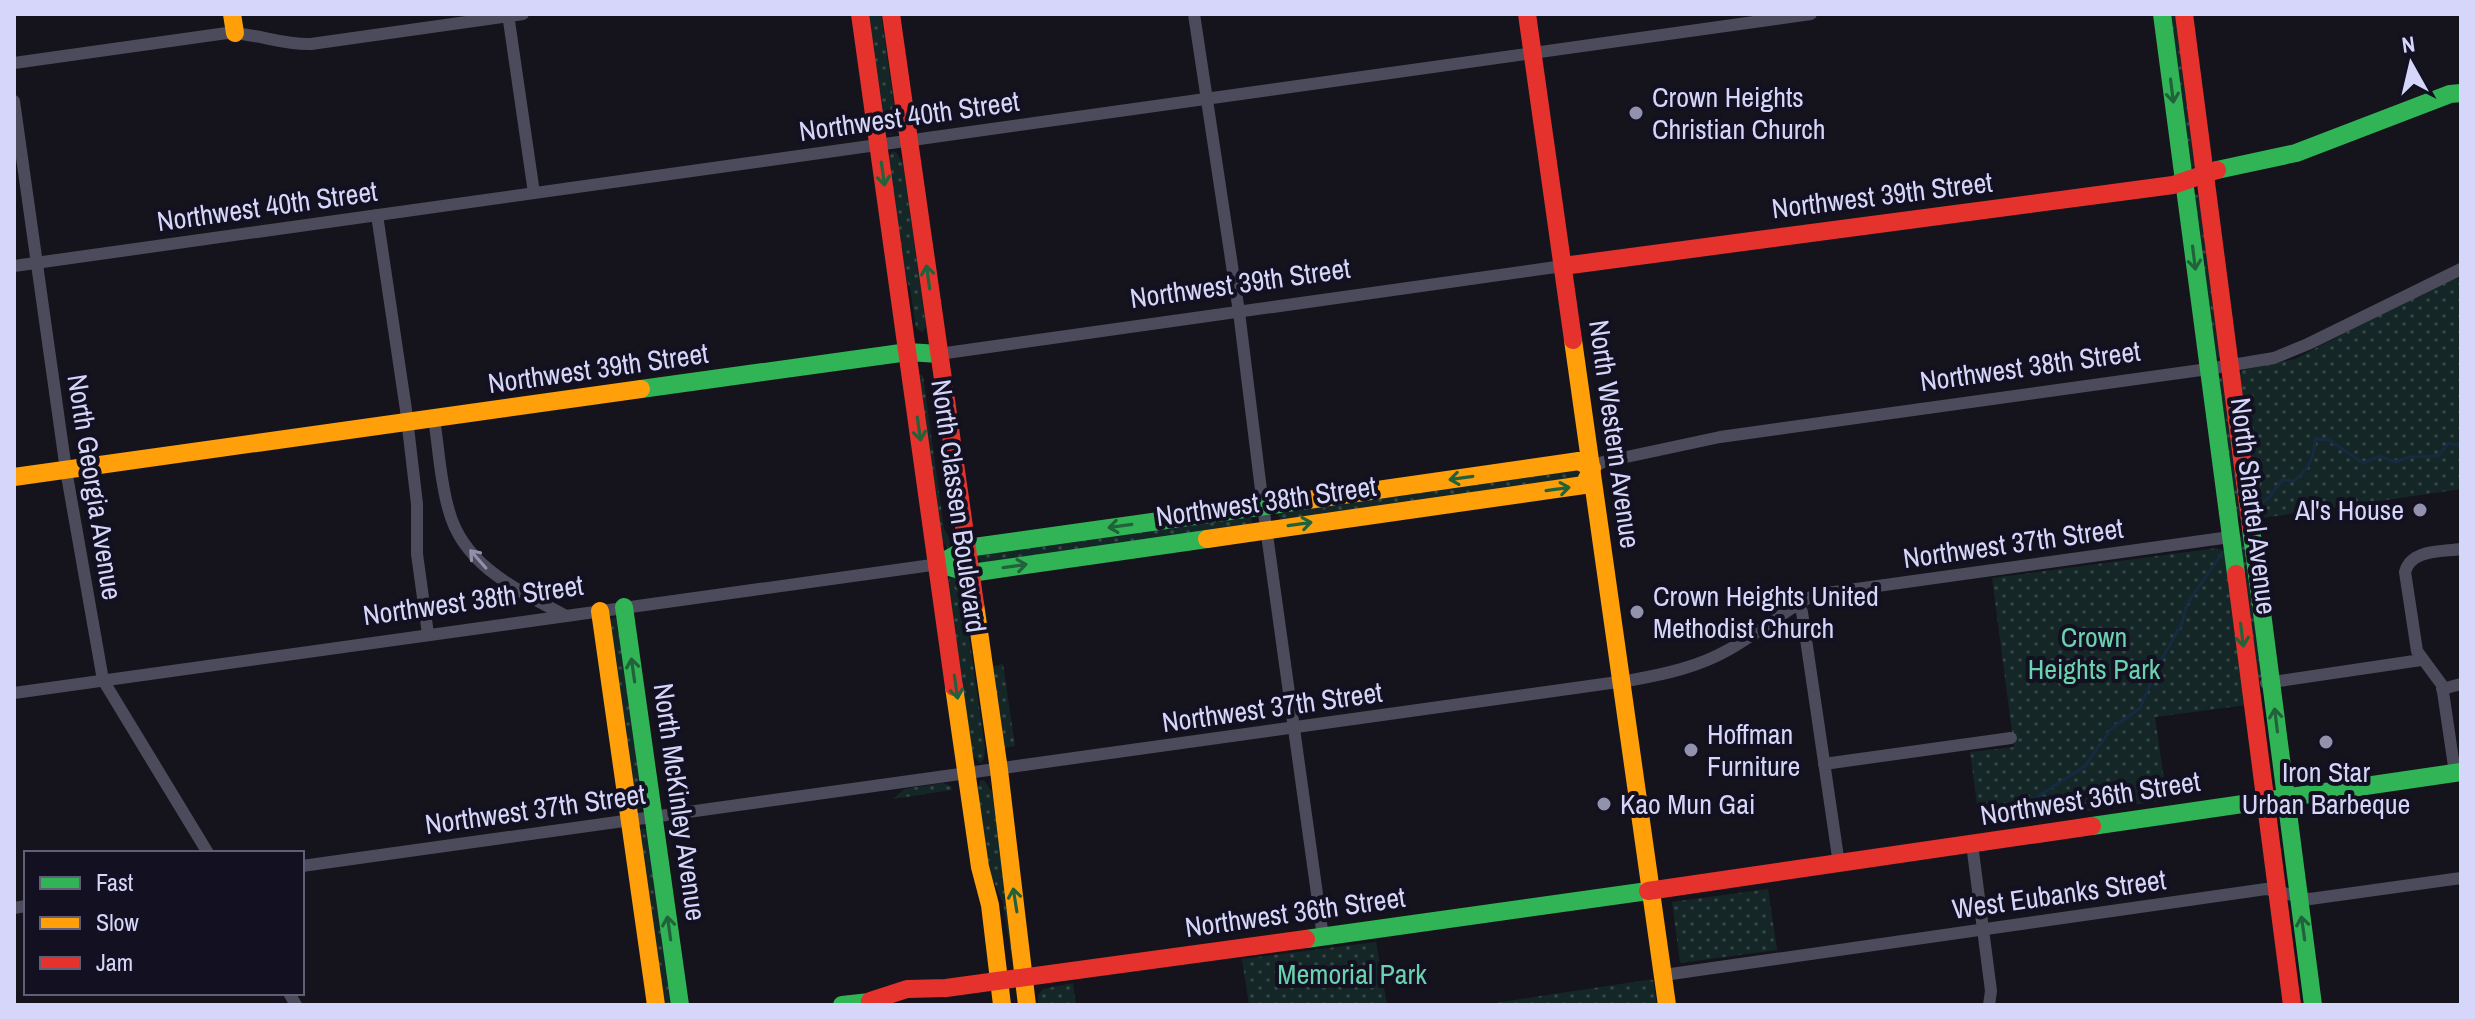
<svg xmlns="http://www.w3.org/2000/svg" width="2475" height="1019" viewBox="0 0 2475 1019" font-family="'Archivo Narrow',sans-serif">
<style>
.grass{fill:url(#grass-dots)}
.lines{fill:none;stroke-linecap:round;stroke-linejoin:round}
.stream{stroke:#162a42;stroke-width:3}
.street{stroke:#4b4b5c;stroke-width:12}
.fast{stroke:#30b455;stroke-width:18}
.slow{stroke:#ff9f0a;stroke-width:18}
.jam{stroke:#e5322d;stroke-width:18}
.oneway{stroke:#21623b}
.oneway2{stroke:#9090ab}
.poi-dot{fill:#9292ad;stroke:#121021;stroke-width:3}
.labels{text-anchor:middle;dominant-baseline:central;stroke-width:8;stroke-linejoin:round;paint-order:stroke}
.poi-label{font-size:28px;fill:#d6d6fa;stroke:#121021;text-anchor:start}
.street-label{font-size:28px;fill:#d6d6fa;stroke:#121021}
.park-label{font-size:28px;fill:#6bd1ae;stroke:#121021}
</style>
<defs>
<pattern id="grass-dots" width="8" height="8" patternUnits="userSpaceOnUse" patternTransform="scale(2)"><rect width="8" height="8" fill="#142726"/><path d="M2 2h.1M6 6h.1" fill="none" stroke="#354646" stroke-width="1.8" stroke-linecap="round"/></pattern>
</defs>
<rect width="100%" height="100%" fill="#15141d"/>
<g class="grass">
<path d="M866,14H881L896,119L894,131L891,135L883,126Z"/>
<path d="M2167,14H2179L2197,157L2195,168L2191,167Z"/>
<path d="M893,151L897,153L903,164L926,327L922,332L916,328L910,288L904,275L887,158Z"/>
<path d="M2191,194L2200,195L2220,357L2213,359Z"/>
<path d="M2461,276V489L2256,519L2238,377L2243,370L2295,359L2398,305Z"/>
<path d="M918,373L923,376L944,529L951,541L948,548L941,540Z"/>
<path d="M2218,377L2224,379L2244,512L2233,522Z"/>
<path d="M1577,466L1584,476L1281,521L1277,512Z"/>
<path d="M1251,515L1252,523L1248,526L982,563L977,557L979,551Z"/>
<path d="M2245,530L2263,676L2259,679L2257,678L2235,542Z"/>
<path d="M2217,548L2226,552L2246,705L2155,717L2167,800L1980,826L1970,752L2014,747L1992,578Z"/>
<path d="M957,574L962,587L985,749L984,759L980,763L972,754L948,583L950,576Z"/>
<path d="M615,617L620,619L644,808L636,809L608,621Z"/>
<path d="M1003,664L1015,746L1003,748L991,667Z"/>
<path d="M984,780L992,792L1013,939L1012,959L1003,903L987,866L977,789L980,781Z"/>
<path d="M943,783L951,786L952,790L893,799L904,789Z"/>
<path d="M643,828L649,830L675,1005H660L638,831Z"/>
<path d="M1768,889L1777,950L1680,963L1672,902Z"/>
<path d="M1376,942L1387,1005H1249L1242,959Z"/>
<path d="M1653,980L1657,1005H1481L1647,980Z"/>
<path d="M1073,983L1076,1005H1038V995L1043,989Z"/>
</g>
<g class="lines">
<g class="stream">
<path d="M2257,505L2268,499L2282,480L2294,481C2309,469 2314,458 2315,439L2329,440L2363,463L2380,456L2395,462L2409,457L2438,456L2449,443L2461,446"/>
<path d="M2002,824L2028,803L2085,766L2111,729L2140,708L2158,666L2182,623L2187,604L2223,552"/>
</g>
<g class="street">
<path d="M508,14L534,193"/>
<path d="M1194,14L1239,312L1263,506L1323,937"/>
<path d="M14,63L227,33C256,33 282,45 311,44L523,14"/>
<path d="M14,101L66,470L103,680L208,853"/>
<path d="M377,215L406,410L417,504V554L428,634"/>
<path d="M14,266L1811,14"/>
<path d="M939,354L1563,266"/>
<path d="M434,419C439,449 440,482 449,511C464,567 520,591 566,616"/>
<path d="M1592,468L1603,462L1720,437L2208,369L2274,358L2308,344L2461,269"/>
<path d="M1798,604L1802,612L1839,864"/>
<path d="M2266,683L2421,660"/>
<path d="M2442,689L2461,684"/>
<path d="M14,693L939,564"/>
<path d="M1824,764L2011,738"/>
<path d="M2455,773L2442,685L2417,651L2405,572C2411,549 2441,552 2461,549"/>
<path d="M1972,844L1991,991L1989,1005"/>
<path d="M302,866L1632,680C1665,674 1698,667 1728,650C1755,635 1779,615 1806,599L1820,594L2230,537"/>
<path d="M14,908L26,906"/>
<path d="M1664,975L2266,889L2310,899L2461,878"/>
<path d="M289,993L296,1005"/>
</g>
<g class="fast">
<path d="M2162,14L2236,574"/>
<path d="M2217,170L2296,153L2450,94L2461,93"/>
<path d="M641,389L908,352L939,354"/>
<path d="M2251,528L2313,1005"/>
<path d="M1207,539L971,573L939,564L967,548L1308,500"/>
<path d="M624,607L680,1005"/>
<path d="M2092,826L2461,772"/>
<path d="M1306,939L1648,891"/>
<path d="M842,1005L879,1001"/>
</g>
<g class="slow">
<path d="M232,14L235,33"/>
<path d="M1573,340L1667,1005"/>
<path d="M14,477L641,389"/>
<path d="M1308,500L1579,461"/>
<path d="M1207,539L1584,485L1592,468L1579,461"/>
<path d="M975,604L999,770L1027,1005"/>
<path d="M600,611L656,1005"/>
<path d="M954,687L980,867L990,905L1002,1005"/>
</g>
<g class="jam">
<path d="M860,14L954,687"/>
<path d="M891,14L975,604"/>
<path d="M1527,14L1573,340"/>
<path d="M2184,14L2251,528"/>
<path d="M1563,266L2173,185L2217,170"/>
<path d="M2236,574L2292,1005"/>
<path d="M1648,891L2092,826"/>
<path d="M870,1001L907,989L946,988L1306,939"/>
</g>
</g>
<defs><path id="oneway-shaft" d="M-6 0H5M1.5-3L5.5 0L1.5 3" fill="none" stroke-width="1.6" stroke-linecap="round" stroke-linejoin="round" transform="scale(2)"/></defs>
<g class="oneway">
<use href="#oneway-shaft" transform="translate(2172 91) rotate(83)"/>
<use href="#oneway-shaft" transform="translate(883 174) rotate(82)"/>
<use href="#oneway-shaft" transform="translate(2194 258) rotate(83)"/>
<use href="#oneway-shaft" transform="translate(928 277) rotate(-98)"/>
<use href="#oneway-shaft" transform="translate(919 429) rotate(82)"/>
<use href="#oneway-shaft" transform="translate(1461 478) rotate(172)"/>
<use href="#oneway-shaft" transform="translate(1558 489) rotate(-8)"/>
<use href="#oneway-shaft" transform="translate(1300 524) rotate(-8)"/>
<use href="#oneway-shaft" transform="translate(1120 526) rotate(172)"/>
<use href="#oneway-shaft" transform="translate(1015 566) rotate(-8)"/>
<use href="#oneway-shaft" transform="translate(2242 635) rotate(83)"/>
<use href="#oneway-shaft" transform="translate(633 670) rotate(-98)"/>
<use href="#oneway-shaft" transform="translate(956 687) rotate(82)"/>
<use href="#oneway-shaft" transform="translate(2276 720) rotate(-97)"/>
<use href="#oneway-shaft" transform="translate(1015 900) rotate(-99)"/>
<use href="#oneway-shaft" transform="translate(669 928) rotate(-98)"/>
<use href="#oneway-shaft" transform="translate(2303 928) rotate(-98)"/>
</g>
<use class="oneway2" href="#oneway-shaft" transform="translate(478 559) rotate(-131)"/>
<g class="poi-dot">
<circle cx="1636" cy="113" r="8"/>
<circle cx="2420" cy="510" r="8"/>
<circle cx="1637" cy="612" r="8"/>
<circle cx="2326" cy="742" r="8"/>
<circle cx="1691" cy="750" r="8"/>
<circle cx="1604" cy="804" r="8"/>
</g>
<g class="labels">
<g class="poi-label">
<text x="1652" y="97">Crown Heights<tspan x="1652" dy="32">Christian Church</tspan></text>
<text x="2404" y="510" text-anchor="end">Al's House</text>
<text x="1653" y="596">Crown Heights United<tspan x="1653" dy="32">Methodist Church</tspan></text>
<text x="1707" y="734">Hoffman<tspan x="1707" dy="32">Furniture</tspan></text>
<text x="2326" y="772" text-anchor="middle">Iron Star<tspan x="2326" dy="32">Urban Barbeque</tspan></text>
<text x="1620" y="804">Kao Mun Gai</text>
</g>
<g class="street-label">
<text transform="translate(909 116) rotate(-8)">Northwest 40th Street</text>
<text transform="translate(1882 195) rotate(-7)">Northwest 39th Street</text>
<text transform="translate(267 206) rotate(-8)">Northwest 40th Street</text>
<text transform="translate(1240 283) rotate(-8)">Northwest 39th Street</text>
<text transform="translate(2030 366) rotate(-8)">Northwest 38th Street</text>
<text transform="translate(598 368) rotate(-8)">Northwest 39th Street</text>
<text transform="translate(1615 434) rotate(82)">North Western Avenue</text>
<text transform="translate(95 487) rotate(81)">North Georgia Avenue</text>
<text transform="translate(1266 501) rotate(-8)">Northwest 38th Street</text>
<text transform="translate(959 506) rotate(82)">North Classen Boulevard</text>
<text transform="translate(2254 506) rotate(83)">North Shartel Avenue</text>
<text transform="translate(2013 543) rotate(-8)">Northwest 37th Street</text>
<text transform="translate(473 600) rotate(-8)">Northwest 38th Street</text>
<text transform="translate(1272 707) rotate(-8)">Northwest 37th Street</text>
<text transform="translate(2090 798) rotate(-9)">Northwest 36th Street</text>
<text transform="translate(680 802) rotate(82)">North McKinley Avenue</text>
<text transform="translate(535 809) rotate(-8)">Northwest 37th Street</text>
<text transform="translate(2059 894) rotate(-8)">West Eubanks Street</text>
<text transform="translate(1295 912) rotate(-8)">Northwest 36th Street</text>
</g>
<g class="park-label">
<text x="2094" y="637">Crown<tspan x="2094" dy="32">Heights Park</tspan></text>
<text x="1352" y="974">Memorial Park</text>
</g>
</g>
<rect width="2475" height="1019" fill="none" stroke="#d6d6fa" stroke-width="32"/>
<rect x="24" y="851" width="280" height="144" fill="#121021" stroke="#605f78" stroke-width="2"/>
<rect x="40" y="877" width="40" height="12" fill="#30b455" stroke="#605f78" stroke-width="2"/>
<text x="96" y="891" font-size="24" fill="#d6d6fa">Fast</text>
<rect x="40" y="917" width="40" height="12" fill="#ff9f0a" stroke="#605f78" stroke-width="2"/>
<text x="96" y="931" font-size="24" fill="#d6d6fa">Slow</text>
<rect x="40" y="957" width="40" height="12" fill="#e5322d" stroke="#605f78" stroke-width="2"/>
<text x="96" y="971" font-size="24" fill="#d6d6fa">Jam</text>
<g transform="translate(2411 64) rotate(352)" stroke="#121021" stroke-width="6" paint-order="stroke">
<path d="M0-6L14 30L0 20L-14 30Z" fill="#d6d6fa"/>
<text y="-12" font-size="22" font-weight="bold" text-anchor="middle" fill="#d6d6fa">N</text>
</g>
</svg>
